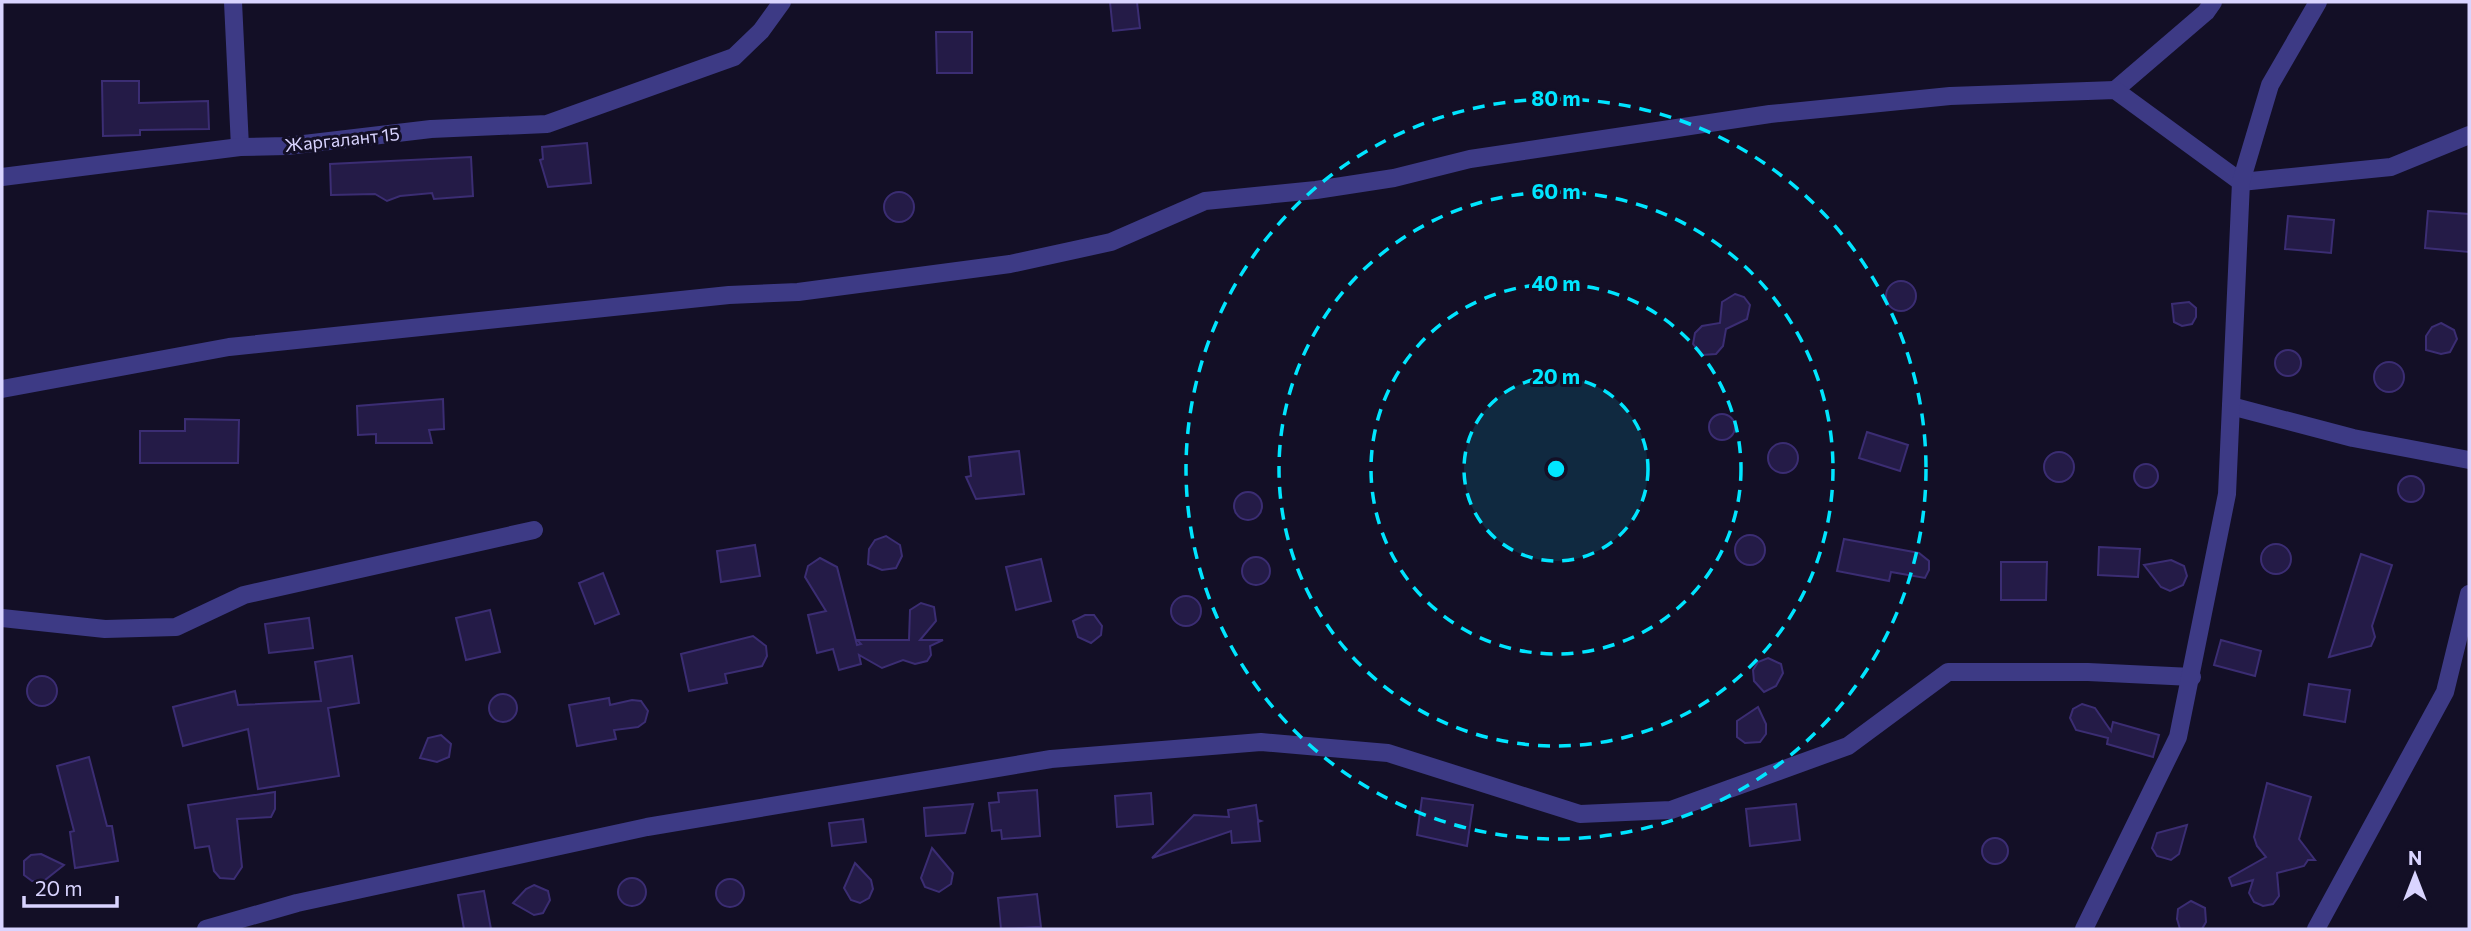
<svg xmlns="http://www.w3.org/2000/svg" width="2471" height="931" viewBox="0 0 2471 931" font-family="Commissioner,sans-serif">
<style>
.building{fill:#241b47;stroke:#3b2d73;stroke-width:2}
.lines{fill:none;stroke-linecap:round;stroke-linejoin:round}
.street{stroke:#3d3a85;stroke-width:18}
.ring{fill:none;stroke:#00e5ff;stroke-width:3.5;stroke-dasharray:12 9}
.labels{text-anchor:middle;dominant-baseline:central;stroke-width:6;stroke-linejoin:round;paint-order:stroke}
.street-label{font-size:18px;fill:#d9d4ff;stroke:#130f26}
.centre{fill:#00e5ff;stroke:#130f26;stroke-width:3.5}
.ring-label{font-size:21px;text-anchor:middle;font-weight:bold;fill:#00e5ff;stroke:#130f26;stroke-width:6;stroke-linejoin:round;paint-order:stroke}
</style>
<rect width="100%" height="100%" fill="#130f26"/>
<g class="building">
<path d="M1110,2H1137L1140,28L1113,31Z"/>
<path d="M936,32H972V73H937Z"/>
<path d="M102,81H139V103L208,101L209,129L140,130V135L103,136Z"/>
<path d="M587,143L591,183L548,187L540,160L543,159L542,147Z"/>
<path d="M471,157L473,196L434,199L432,193L400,196L387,201L375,194L331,195L330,164Z"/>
<circle cx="899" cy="207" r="15"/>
<path d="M2428,211L2469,214V252L2425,248Z"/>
<path d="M2288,216L2334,220L2331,253L2285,249Z"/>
<circle cx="1901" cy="296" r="15"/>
<path d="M1735,294L1744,297L1750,305L1747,319L1726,329L1723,346L1716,354L1702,355L1693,344L1695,333L1702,326L1720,323L1722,302Z"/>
<path d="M2189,302L2196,308V317L2192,324L2182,326L2174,322L2172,304Z"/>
<path d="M2441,323L2454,330L2457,339L2450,352L2441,354L2426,350V336L2432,327Z"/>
<circle cx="2288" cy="363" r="13"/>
<circle cx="2389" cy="377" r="15"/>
<path d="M443,399L444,429L429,430L432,443H376V434L358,435L357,406Z"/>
<circle cx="1722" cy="427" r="13"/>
<path d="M185,419L239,420L238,463H140V431H185Z"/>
<path d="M1867,432L1908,445L1900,471L1859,458Z"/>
<circle cx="1783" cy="458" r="15"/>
<path d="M1019,451L1024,494L976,499L966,477L971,476L969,457Z"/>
<circle cx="2059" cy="467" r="15"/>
<circle cx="2146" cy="476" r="12"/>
<circle cx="2411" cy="489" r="13"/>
<circle cx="1248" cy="506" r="14"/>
<circle cx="1750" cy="550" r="15"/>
<path d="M886,536L900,545L902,556L896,568L882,570L868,564L869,549L875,540Z"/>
<path d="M1844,539L1919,553L1929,561V570L1925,578L1891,572L1889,581L1837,571Z"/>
<circle cx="2276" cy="559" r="15"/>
<path d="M755,545L760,576L721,582L717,551Z"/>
<path d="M2099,547L2140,549L2138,577L2098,575Z"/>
<path d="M2361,554L2392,565L2372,626L2375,637L2371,646L2329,657Z"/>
<circle cx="1256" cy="571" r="14"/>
<path d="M820,558L837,567L857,645L861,644L857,640H909L910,610L921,603L934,607L936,621L920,640H943L930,646L931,655L927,661L915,664L903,660L882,668L859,655L861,664L839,670L833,649L817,653L808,615L826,611L805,577L808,566Z"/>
<path d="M1041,559L1051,601L1016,610L1006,567Z"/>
<path d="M2171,560L2184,566L2187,576L2183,585L2170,591L2161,587L2144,565Z"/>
<path d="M2001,562H2047L2046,600H2001Z"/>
<path d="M603,573L619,614L595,624L579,583Z"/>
<circle cx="1186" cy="611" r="15"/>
<path d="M490,610L500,652L466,660L456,618Z"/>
<path d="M1085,615H1094L1102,626L1101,635L1091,643L1078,637L1073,621Z"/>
<path d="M309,618L313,648L269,653L265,624Z"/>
<path d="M753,636L766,646L767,656L762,666L725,674L727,683L689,691L681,654Z"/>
<path d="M2221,640L2261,651L2255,676L2214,665Z"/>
<path d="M352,656L359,703L328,708L339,776L258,789L248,729L183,746L173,707L235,691L238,705L321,701L315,662Z"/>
<path d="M1768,658L1781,664L1783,673L1776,686L1764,692L1754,681L1753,670L1758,662Z"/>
<circle cx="42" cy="691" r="15"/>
<path d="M2309,684L2350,690L2345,722L2304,715Z"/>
<circle cx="503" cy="708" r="14"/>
<path d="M609,698L610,705L632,700L641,701L648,711L645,722L638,727L614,730L616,739L577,746L569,705Z"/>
<path d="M2082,704L2095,708L2111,731L2113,722L2159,735L2153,757L2107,744L2108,738L2076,730L2070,718L2073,709Z"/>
<path d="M1758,707L1766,724V734L1760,742L1745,743L1737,737V721Z"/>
<path d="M441,735L451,744L449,757L437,762L420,758L428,738Z"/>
<path d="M89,757L107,826H112L118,861L75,868L70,832L74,831L57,766Z"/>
<path d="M2267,783L2311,797L2299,839L2315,860H2308L2304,866L2277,873L2279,896L2273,904L2263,906L2254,902L2249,893L2253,880L2232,886L2229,878L2266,857L2257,846L2254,837Z"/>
<path d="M1037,790L1040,836L1002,839L1001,830L992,831L989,803L999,802L998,793Z"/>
<path d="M275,792V809L271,817L237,819L242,867L234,879L220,878L214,871L209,846L195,848L188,805Z"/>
<path d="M1151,793L1153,824L1117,827L1115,796Z"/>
<path d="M1422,798L1473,805L1467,846L1417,835Z"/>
<path d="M973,804L965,833L926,836L924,808Z"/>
<path d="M1796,804L1800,840L1750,846L1746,809Z"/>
<path d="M1256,805L1258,820L1261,821L1258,822L1260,841L1232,843L1231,831L1152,858L1194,815L1229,817L1228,810Z"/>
<path d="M863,819L866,842L832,846L829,823Z"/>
<path d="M2187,825L2179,854L2171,860L2157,856L2152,848L2157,833Z"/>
<circle cx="1995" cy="851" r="13"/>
<path d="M932,848L953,873L951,884L939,892L925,887L921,878Z"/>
<path d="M41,854L64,865L45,880L32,881L24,875V861L31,855Z"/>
<path d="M855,863L871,880L873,889L869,898L860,903L851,900L844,888Z"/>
<circle cx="632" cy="892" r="14"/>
<circle cx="730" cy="893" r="14"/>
<path d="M534,885L548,891L550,900L543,913L534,915L513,903L526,889Z"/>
<path d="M484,891L491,929H464L458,895Z"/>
<path d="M1037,894L1041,927L1001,929L998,898Z"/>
<path d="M2191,901L2205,908L2206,922L2202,929H2180L2177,919L2178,909Z"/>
</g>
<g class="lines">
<g class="street">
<path d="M233,2L240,147"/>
<path d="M2115,90L2206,12L2213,2"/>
<path d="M2,177L240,147L287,146L431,129L547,124L734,57L761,31L782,2"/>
<path d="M2,389L229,347L729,295L798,292L1010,264L1111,242L1205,201L1316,190L1394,178L1470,159L1770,114L1950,96L2115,90L2241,182L2391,167L2469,135"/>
<path d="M2231,406L2353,438L2469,460"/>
<path d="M2,618L105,629L176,627L244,595L534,530"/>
<path d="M206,929L297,903L647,827L1051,759L1261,742L1388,753L1580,814L1671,810L1848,746L1948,672H2088L2192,677"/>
<path d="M2084,929L2178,737L2227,494L2241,182L2270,85L2318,2"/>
<path d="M2316,929L2445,692L2469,594"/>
</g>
</g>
<circle cx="1556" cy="469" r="92" fill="#00e5ff" fill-opacity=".12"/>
<g class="ring">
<circle cx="1556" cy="469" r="92"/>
<circle cx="1556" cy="469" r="185"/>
<circle cx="1556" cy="469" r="277"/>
<circle cx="1556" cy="469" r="370"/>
</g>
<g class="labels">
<g class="street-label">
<text transform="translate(342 139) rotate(-6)">Жаргалант 15</text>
</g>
</g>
<circle cx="1556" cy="469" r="10" class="centre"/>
<g class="ring-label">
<text x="1556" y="106">80 m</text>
<text x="1556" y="199">60 m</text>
<text x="1556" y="291">40 m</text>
<text x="1556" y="384">20 m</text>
</g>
<rect width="2471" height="931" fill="none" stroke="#d9d4ff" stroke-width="7"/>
<g transform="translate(2415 875)" stroke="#130f26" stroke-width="5" paint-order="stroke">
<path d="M0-5L12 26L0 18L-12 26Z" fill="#d9d4ff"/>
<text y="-10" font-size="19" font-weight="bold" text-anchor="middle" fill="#d9d4ff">N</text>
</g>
<path d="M24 896v10h93v-10" fill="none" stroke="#d9d4ff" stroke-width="3.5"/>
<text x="35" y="896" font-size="21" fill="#d9d4ff" stroke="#130f26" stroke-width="5" paint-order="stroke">20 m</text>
</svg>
